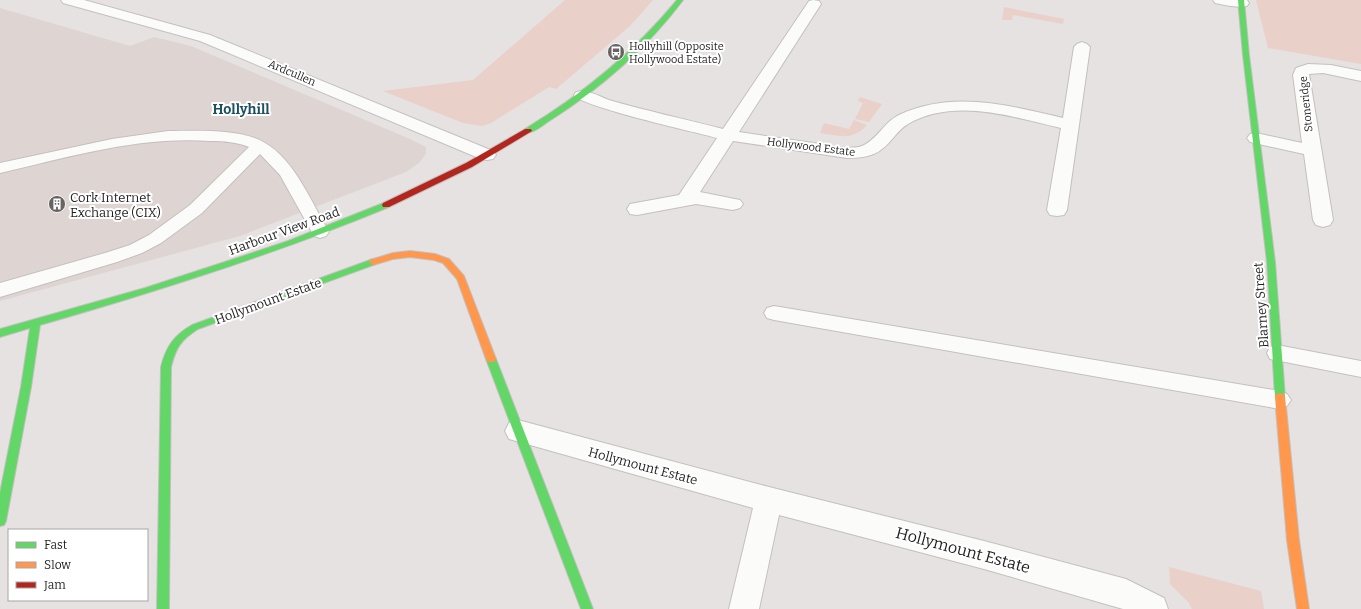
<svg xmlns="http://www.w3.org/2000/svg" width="1361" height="609" viewBox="0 0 1361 609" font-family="Bitter,serif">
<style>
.built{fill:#ded4d1}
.green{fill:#e9d0c8}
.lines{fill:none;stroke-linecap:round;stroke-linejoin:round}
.lane-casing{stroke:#c3c0bf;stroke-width:2}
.street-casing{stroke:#c3c0bf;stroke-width:2}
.fast-casing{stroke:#c3c0bf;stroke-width:2}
.slow-casing{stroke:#c3c0bf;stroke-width:2}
.jam-casing{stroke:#c3c0bf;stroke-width:2}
.lane{fill:#fbfbfa;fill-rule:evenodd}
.street{fill:#fbfbfa;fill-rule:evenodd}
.fast{fill:#63d668;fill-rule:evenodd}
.slow{fill:#ff974d;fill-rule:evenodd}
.jam{fill:#b3261e;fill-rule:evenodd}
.labels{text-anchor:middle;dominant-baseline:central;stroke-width:4;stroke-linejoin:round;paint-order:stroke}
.far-poi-label{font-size:11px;fill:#221f1f;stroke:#fff;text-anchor:start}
.far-street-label{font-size:11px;fill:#221f1f;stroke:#fff}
.poi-label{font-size:13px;fill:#221f1f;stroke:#fff;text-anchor:start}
.street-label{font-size:13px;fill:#221f1f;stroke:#fff}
.far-district-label{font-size:14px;font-weight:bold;fill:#1b505f;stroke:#fff}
.near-street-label{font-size:16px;fill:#221f1f;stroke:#fff}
</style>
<rect width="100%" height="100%" fill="#e6e2e1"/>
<path class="built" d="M0,8L130,46L154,37L191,46L410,139L426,147V154L419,163L406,172L240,236L0,301Z"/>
<g class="green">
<path d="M565,0H653L630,26L556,89L549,87L491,123L482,126L463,123L383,91L473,80Z"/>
<path d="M1256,0H1361V64L1268,48Z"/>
<path d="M1004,7L1064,19L1063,24L1013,15L1012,20H1002Z"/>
<path d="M860,97L882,104L869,122L855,119L863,103L858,101Z"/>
<path d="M854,120L867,125C852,141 840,136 820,133L824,123L849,129Z"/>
<path d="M1169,567L1261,591L1264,609H1192L1189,603L1170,584Z"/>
</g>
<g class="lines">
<g class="lane-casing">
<g id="lane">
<path d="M168,131C197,131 240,128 265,143C295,160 312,204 329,232L326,236L320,238L314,236L280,175L260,154L202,213L161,243L142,253L117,262L0,297V283L105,253L130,245L149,235L190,205L249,147C237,142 224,141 210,141C139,136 69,157 0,173V163L112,139Z"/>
<path d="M774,306L1280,391L1287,394L1291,400L1287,406L1280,409L774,320L767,318L764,313L767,308Z"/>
<path d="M1277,345L1361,361V377L1270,359L1267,353L1270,347Z"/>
</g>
</g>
<g class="street-casing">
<g id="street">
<path d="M61,0H84L210,35L493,151L496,155L493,159L487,160L481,159L200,41L63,3Z"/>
<path d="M813,0L819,1L821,4L739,132L847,148C852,147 858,148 862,146C877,140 884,122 899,115C952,90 1008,105 1063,118L1074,47L1077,44L1082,42L1087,44L1090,47L1067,210L1064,215L1057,216L1050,215L1047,210L1061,128C1014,117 954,97 908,124C897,130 892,142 882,149C873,157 859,158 847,158L733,141L700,192L740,200L743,204L740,208L733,210L696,204L637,215L630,214L627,209L630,204L679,195L717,138C696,132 582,107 574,95L576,92C588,89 598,96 609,100C646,111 685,119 723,129L809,1Z"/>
<path d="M1213,0H1247L1249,3L1247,6C1237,8 1225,5 1215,3Z"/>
<path d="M1308,64L1331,65L1361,71V81L1323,73L1309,74L1333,220L1330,225L1323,227L1316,225L1313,220L1304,154L1250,142L1247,138L1250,134L1256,133L1302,143L1293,75L1296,68Z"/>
<path d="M518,420L769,487L984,541L1126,579L1164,598L1168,609H1123L984,569L779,515L759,609H729L753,508L509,439L505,431L509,423Z"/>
</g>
</g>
<g class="fast-casing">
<g id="fast">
<path d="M677,0H683C647,48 600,89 549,121C543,125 533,134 525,133V129C583,94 634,52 677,0Z"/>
<path d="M1238,0H1244L1249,55L1275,262L1285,397L1284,400L1280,401L1276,400L1275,397L1267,262L1243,55Z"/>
<path d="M386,202L390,205L389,207C275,254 158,291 40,325L31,387L6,521L4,525L0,526V493L21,387L30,328L0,337V329L145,288L240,257L288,241Z"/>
<path d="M373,259L376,260L377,262L376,264L198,329C181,340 176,347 171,367L169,609H157L161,367C166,347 174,335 192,325Z"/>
<path d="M491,355L494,356L496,359L593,609H581L486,359L488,356Z"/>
</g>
</g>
<g class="slow-casing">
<g id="slow">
<path d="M410,251L435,254L449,259L464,276L496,359L494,362H488L486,359L457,279L443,263L434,260L410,257L393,259L373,265L369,262L370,260L393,253Z"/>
<path d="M1280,393L1284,394L1285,397L1299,540L1309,609H1297L1287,540L1275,397L1276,394Z"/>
</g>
</g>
<g class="jam-casing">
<path id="jam" d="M525,129H531L532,131L472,167L389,207H383L382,205L383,203L466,163Z"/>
</g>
<use href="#lane" class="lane"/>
<use href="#street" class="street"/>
<use href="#fast" class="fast"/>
<use href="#slow" class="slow"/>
<use href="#jam" class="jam"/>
</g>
<defs>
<g id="bus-disc" transform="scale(0.9)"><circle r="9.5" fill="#676363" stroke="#fff"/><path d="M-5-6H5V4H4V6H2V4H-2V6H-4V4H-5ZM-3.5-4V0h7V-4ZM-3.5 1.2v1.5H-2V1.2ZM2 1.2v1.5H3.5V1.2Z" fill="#fff"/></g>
<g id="building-disc" transform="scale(0.9)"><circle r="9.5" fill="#676363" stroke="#fff"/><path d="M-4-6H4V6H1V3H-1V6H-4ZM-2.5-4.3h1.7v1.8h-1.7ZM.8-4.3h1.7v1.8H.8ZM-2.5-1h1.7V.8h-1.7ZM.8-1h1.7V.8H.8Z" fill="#fff"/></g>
</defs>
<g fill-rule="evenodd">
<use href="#bus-disc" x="616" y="52"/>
<use href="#building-disc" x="57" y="204"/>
</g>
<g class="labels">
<g class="far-poi-label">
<text x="629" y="46">Hollyhill (Opposite<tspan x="629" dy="13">Hollywood Estate)</tspan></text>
</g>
<g class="far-street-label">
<text transform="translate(292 73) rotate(23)">Ardcullen</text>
<text transform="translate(1306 104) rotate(-96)">Stoneridge</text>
<text transform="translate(811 147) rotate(7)">Hollywood Estate</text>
</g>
<g class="poi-label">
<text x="70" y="197">Cork Internet<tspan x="70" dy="15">Exchange (CIX)</tspan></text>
</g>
<g class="street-label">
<text transform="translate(284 231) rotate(-20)">Harbour View Road</text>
<text transform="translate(268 301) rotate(-20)">Hollymount Estate</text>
<text transform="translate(1261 305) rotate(-94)">Blarney Street</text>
<text transform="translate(643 466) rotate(15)">Hollymount Estate</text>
</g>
<g class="far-district-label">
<text x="241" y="109">Hollyhill</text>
</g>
<g class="near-street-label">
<text transform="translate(963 550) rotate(15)">Hollymount Estate</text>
</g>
</g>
<rect x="8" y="529" width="140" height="72" fill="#ffffff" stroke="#a7a5a5"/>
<rect x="16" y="542" width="20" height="6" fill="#63d668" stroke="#a7a5a5"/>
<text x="44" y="549" font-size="12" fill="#221f1f">Fast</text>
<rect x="16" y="562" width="20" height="6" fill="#ff974d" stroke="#a7a5a5"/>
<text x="44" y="569" font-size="12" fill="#221f1f">Slow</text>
<rect x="16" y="582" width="20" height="6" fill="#b3261e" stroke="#a7a5a5"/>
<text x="44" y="589" font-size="12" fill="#221f1f">Jam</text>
</svg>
